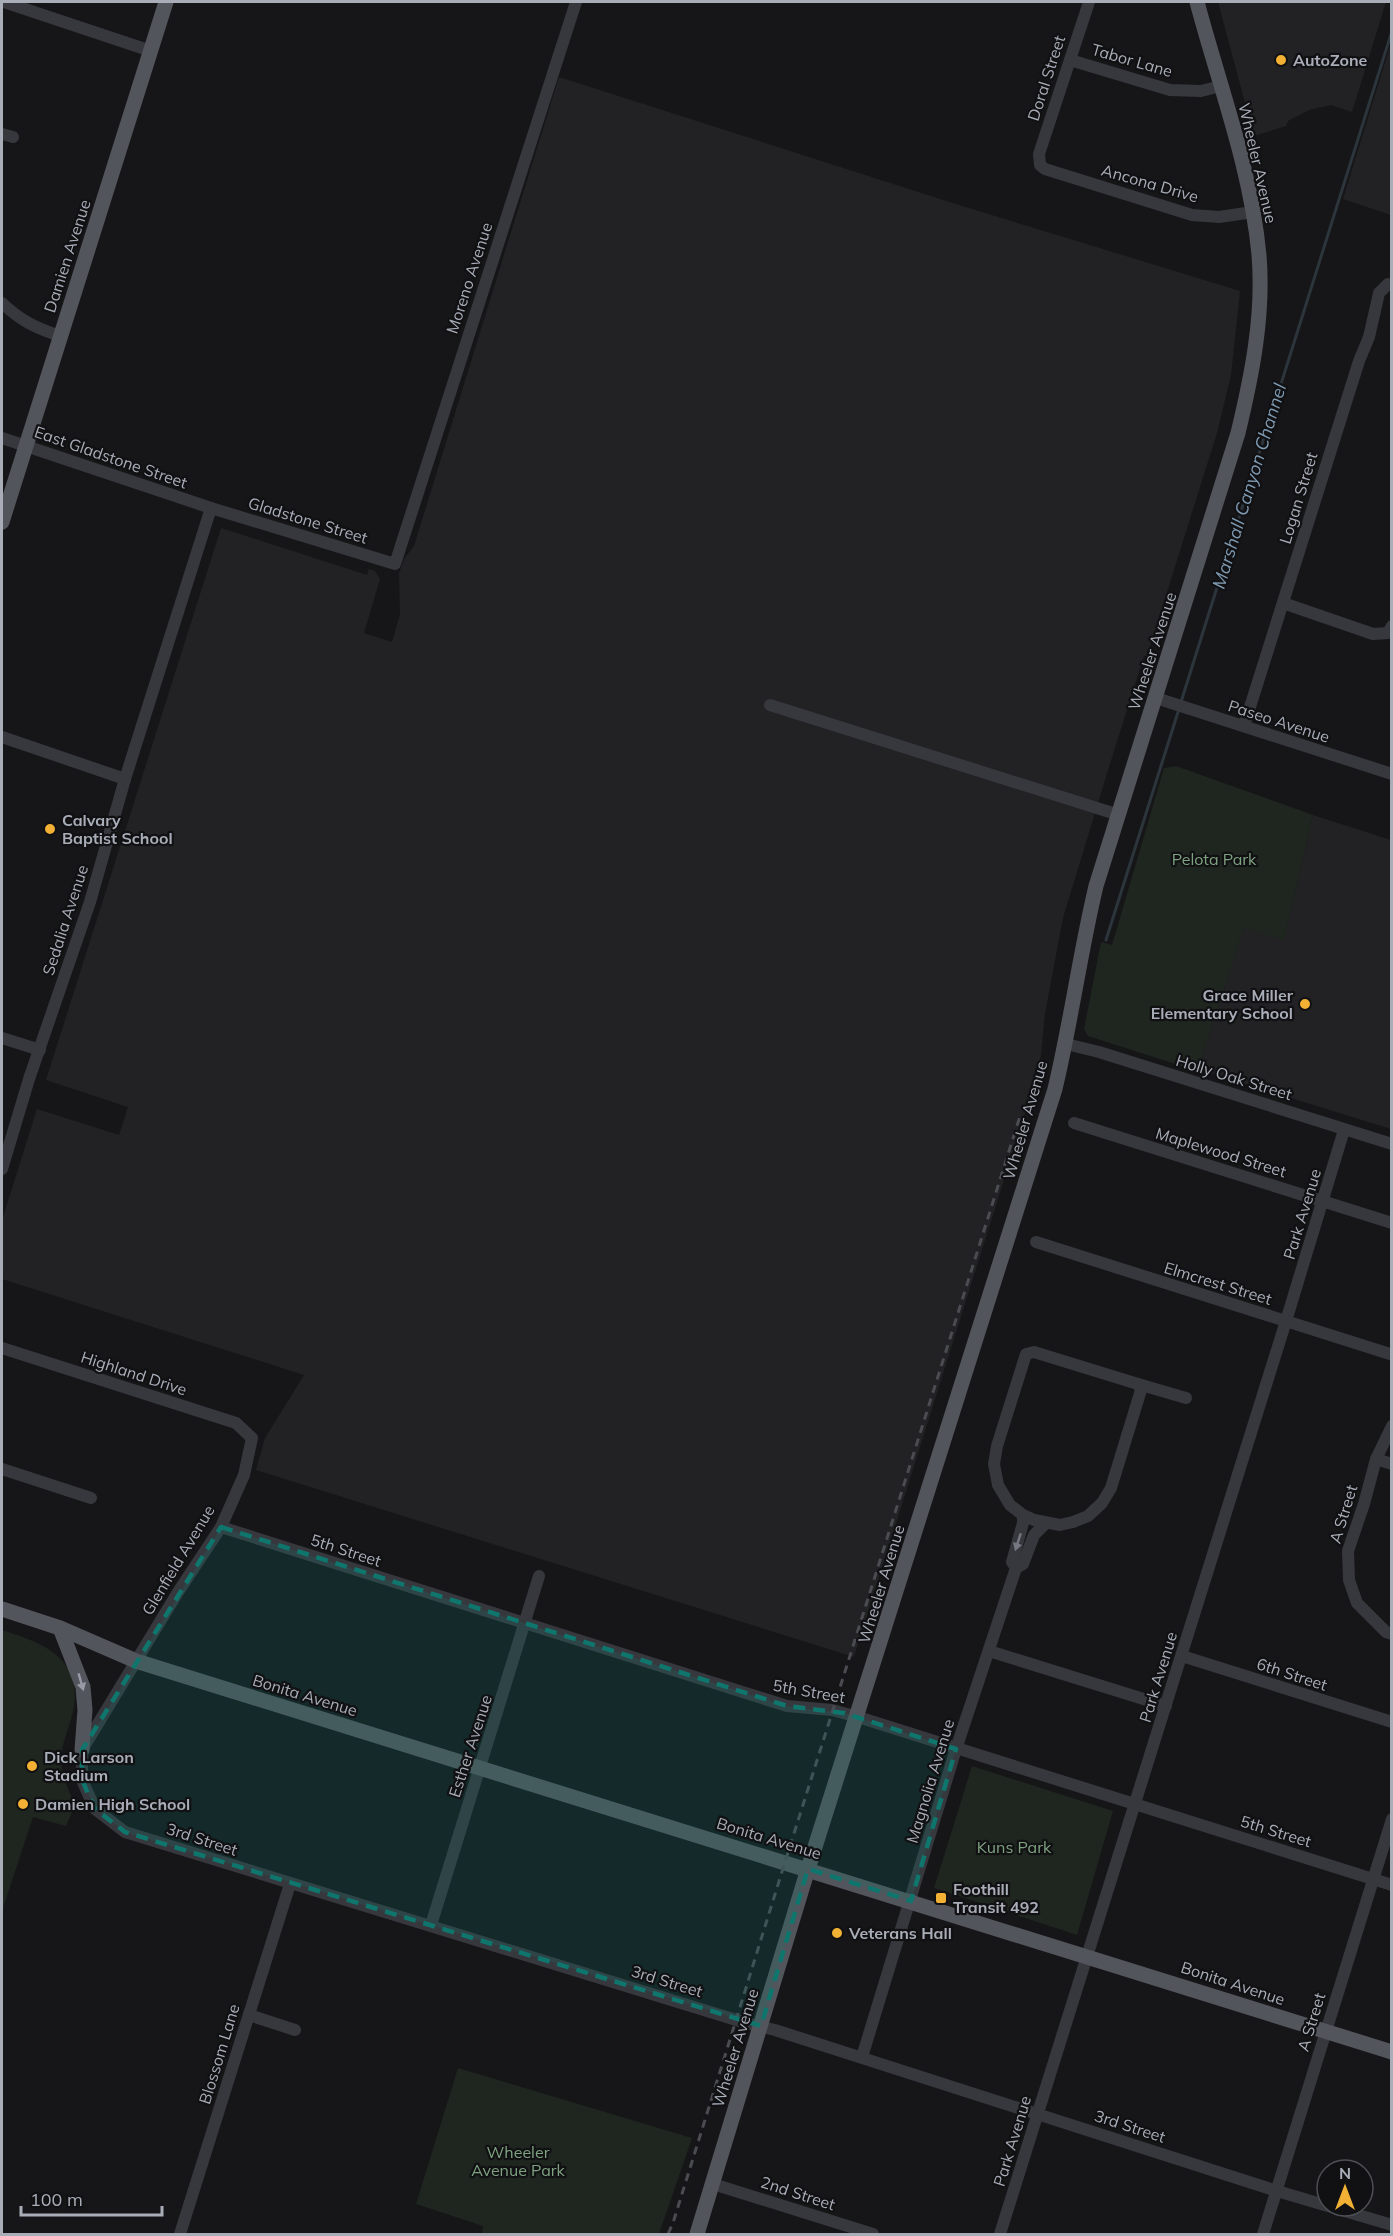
<svg xmlns="http://www.w3.org/2000/svg" width="1393" height="2236" viewBox="0 0 1393 2236" font-family="Mulish,sans-serif">
<style>
.built{fill:#222225}
.green{fill:#1e261f}
.lines{fill:none;stroke-linecap:round;stroke-linejoin:round}
.stream{stroke:#2c353c;stroke-width:3}
.minor{stroke:#37383d;stroke-width:12}
.major{stroke:#53555c;stroke-width:15}
.rail{stroke:#4a4c52;stroke-width:3;stroke-dasharray:8 6;stroke-linecap:butt}
.oneway{fill:#757881}
.oneway2{fill:#979ba6}
.marked{fill:#0f766e;fill-opacity:0.2;stroke:#0f766e;stroke-width:4.5;stroke-dasharray:12 8;stroke-linejoin:round}
.poi-dot{fill:#f2b134;stroke:#111113;stroke-width:2}
.labels{text-anchor:middle;dominant-baseline:central;stroke-width:4.5;stroke-linejoin:round;paint-order:stroke}
.street-label{font-size:16px;fill:#a8adb8;stroke:#111113}
.poi-label{font-size:16px;font-weight:bold;fill:#a8adb8;stroke:#111113;text-anchor:start}
.park-label{font-size:16px;fill:#7fa381;stroke:#111113}
.water-label{font-size:18px;font-style:italic;fill:#7f9bb3;stroke:#111113}
</style>
<rect width="100%" height="100%" fill="#161618"/>
<g class="built">
<path d="M1218,2H1386L1352,112L1331,105L1309,110L1288,121L1286,126L1254,136Z"/>
<path d="M1391,43L1392,215H1391L1343,199Z"/>
<path d="M559,77L959,205L1240,291L1231,375L1217,433L1147,656H1144L1109,767L1063,918L1045,1014L1041,1055L1036,1078L854,1657L256,1470L265,1438L304,1375L2,1279V1220L37,1109L119,1135L128,1107L46,1080L221,528L367,575L369,569L375,571L380,579L364,633L392,642L400,614L399,573L404,559L414,546Z"/>
<path d="M1313,815L1391,840V1129L1198,1069L1244,927L1284,939Z"/>
</g>
<g class="green">
<path d="M1176,766L1313,815L1284,940L1244,928L1198,1069H1191L1088,1036L1084,1029L1101,942L1112,945L1164,768Z"/>
<path d="M2,1630C39,1642 82,1656 74,1706C72,1723 61,1742 61,1760C61,1775 69,1791 75,1805L66,1826L33,1817L2,1911Z"/>
<path d="M972,1766L1113,1811L1077,1935L934,1888Z"/>
<path d="M458,2068L692,2138L659,2234H482L483,2226L416,2204Z"/>
</g>
<g class="lines">
<g class="stream">
<path d="M1181,702L1392,31"/>
<path d="M1106,940L1179,709"/>
</g>
<g class="minor">
<path d="M4,2L151,51"/>
<path d="M1089,2L1039,154L1040,165L1045,169L1192,215L1219,217L1253,212"/>
<path d="M1070,60L1170,90L1201,91L1221,86"/>
<path d="M2,134L13,137"/>
<path d="M2,303C21,321 36,328 60,336"/>
<path d="M2,438L211,508L395,564L576,2"/>
<path d="M1283,603L1373,634L1388,633L1392,626"/>
<path d="M1156,698L1392,774"/>
<path d="M770,705L1119,815"/>
<path d="M1244,726L1359,361L1369,337L1379,293L1388,284L1392,285"/>
<path d="M2,737L125,779"/>
<path d="M2,1038L40,1050"/>
<path d="M1066,1044L1099,1052L1392,1144"/>
<path d="M1074,1123L1392,1223"/>
<path d="M2,1169L29,1079L90,902L125,779L211,508"/>
<path d="M1036,1242L1390,1354"/>
<path d="M2,1348L236,1423L252,1438L244,1475L221,1527L178,1592L82,1750V1780L95,1809L125,1832L746,2023L775,2030L1277,2191L1392,2225"/>
<path d="M1034,1352L1138,1384L1141,1390L1111,1488L1102,1503L1088,1516L1073,1522L1060,1525L1034,1520L1023,1515L1010,1505L998,1485L994,1464L997,1446L1026,1354Z"/>
<path d="M1138,1384L1186,1398"/>
<path d="M1392,1426L1376,1459L1364,1504L1348,1551L1349,1580L1357,1603L1386,1632L1392,1634"/>
<path d="M1376,1459L1392,1464"/>
<path d="M2,1469L91,1498"/>
<path d="M221,1527L787,1706L832,1710L858,1717L1392,1885"/>
<path d="M1016,1568L1012,1562L1023,1523V1515"/>
<path d="M989,1651L1166,1706"/>
<path d="M1182,1656L1392,1722"/>
<path d="M431,1925L539,1576"/>
<path d="M249,2015L295,2030"/>
<path d="M862,2057L956,1749L1016,1568L1023,1564L1034,1535L1045,1524"/>
<path d="M713,2184L873,2234"/>
<path d="M180,2234L290,1884"/>
<path d="M1000,2234L1286,1321L1344,1130"/>
<path d="M1263,2234L1392,1819"/>
</g>
<g class="major">
<path d="M2,522L166,2"/>
<path d="M2,1609L60,1628L136,1661L1392,2052"/>
<path d="M60,1628L83,1687L85,1710L82,1750"/>
<path d="M697,2234L808,1869L1055,1089C1071,1022 1080,953 1096,886L1238,433C1252,375 1264,315 1259,255C1251,168 1219,85 1197,2"/>
</g>
<path class="rail" d="M668,2234L673,2223L785,1862L1021,1113"/>
</g>
<defs><path id="oneway-solid" d="M-6-.8H1V-3.2L6.5 0L1 3.2V.8H-6Z" transform="scale(1.5)"/></defs>
<use class="oneway" href="#oneway-solid" transform="translate(1018 1542) rotate(108)"/>
<use class="oneway2" href="#oneway-solid" transform="translate(81 1682) rotate(74)"/>
<path class="marked" d="M221,1527L787,1706L844,1713L956,1749L911,1901L808,1869L761,2026L125,1832L95,1809L82,1780V1750Z"/>
<g class="poi-dot">
<circle cx="1281" cy="60" r="6"/>
<circle cx="50" cy="829" r="6"/>
<circle cx="1305" cy="1004" r="6"/>
<circle cx="32" cy="1766" r="6"/>
<circle cx="23" cy="1804" r="6"/>
<rect x="935" y="1892" width="12" height="12" rx="3"/>
<circle cx="837" cy="1933" r="6"/>
</g>
<g class="labels">
<g class="street-label">
<text transform="translate(1132 60) rotate(16)">Tabor Lane</text>
<text transform="translate(1046 78) rotate(-72)">Doral Street</text>
<text transform="translate(1258 163) rotate(77)">Wheeler Avenue</text>
<text transform="translate(1150 183) rotate(16)">Ancona Drive</text>
<text transform="translate(67 256) rotate(-72)">Damien Avenue</text>
<text transform="translate(469 278) rotate(-72)">Moreno Avenue</text>
<text transform="translate(111 457) rotate(19)">East Gladstone Street</text>
<text transform="translate(1298 498) rotate(-73)">Logan Street</text>
<text transform="translate(308 520) rotate(17)">Gladstone Street</text>
<text transform="translate(1152 651) rotate(-72)">Wheeler Avenue</text>
<text transform="translate(1279 721) rotate(18)">Paseo Avenue</text>
<text transform="translate(65 920) rotate(-72)">Sedalia Avenue</text>
<text transform="translate(1234 1077) rotate(17)">Holly Oak Street</text>
<text transform="translate(1025 1120) rotate(-74)">Wheeler Avenue</text>
<text transform="translate(1221 1152) rotate(17)">Maplewood Street</text>
<text transform="translate(1302 1214) rotate(-73)">Park Avenue</text>
<text transform="translate(1218 1283) rotate(17)">Elmcrest Street</text>
<text transform="translate(134 1373) rotate(18)">Highland Drive</text>
<text transform="translate(1343 1514) rotate(-73)">A Street</text>
<text transform="translate(346 1550) rotate(18)">5th Street</text>
<text transform="translate(178 1560) rotate(-59)">Glenfield Avenue</text>
<text transform="translate(881 1584) rotate(-73)">Wheeler Avenue</text>
<text transform="translate(1292 1674) rotate(18)">6th Street</text>
<text transform="translate(1158 1677) rotate(-73)">Park Avenue</text>
<text transform="translate(809 1691) rotate(10)">5th Street</text>
<text transform="translate(305 1695) rotate(17)">Bonita Avenue</text>
<text transform="translate(470 1746) rotate(-72)">Esther Avenue</text>
<text transform="translate(930 1781) rotate(-73)">Magnolia Avenue</text>
<text transform="translate(1276 1831) rotate(17)">5th Street</text>
<text transform="translate(769 1838) rotate(17)">Bonita Avenue</text>
<text transform="translate(202 1839) rotate(18)">3rd Street</text>
<text transform="translate(667 1981) rotate(17)">3rd Street</text>
<text transform="translate(1233 1983) rotate(18)">Bonita Avenue</text>
<text transform="translate(1311 2022) rotate(-73)">A Street</text>
<text transform="translate(735 2048) rotate(-73)">Wheeler Avenue</text>
<text transform="translate(219 2054) rotate(-73)">Blossom Lane</text>
<text transform="translate(1130 2126) rotate(18)">3rd Street</text>
<text transform="translate(1012 2141) rotate(-73)">Park Avenue</text>
<text transform="translate(798 2193) rotate(18)">2nd Street</text>
</g>
<g class="poi-label">
<text x="1293" y="60">AutoZone</text>
<text x="62" y="820">Calvary<tspan x="62" dy="18">Baptist School</tspan></text>
<text x="1293" y="995" text-anchor="end">Grace Miller<tspan x="1293" dy="18">Elementary School</tspan></text>
<text x="44" y="1757">Dick Larson<tspan x="44" dy="18">Stadium</tspan></text>
<text x="35" y="1804">Damien High School</text>
<text x="953" y="1889">Foothill<tspan x="953" dy="18">Transit 492</tspan></text>
<text x="849" y="1933">Veterans Hall</text>
</g>
<g class="park-label">
<text x="1214" y="859">Pelota Park</text>
<text x="1014" y="1847">Kuns Park</text>
<text x="518" y="2152">Wheeler<tspan x="518" dy="18">Avenue Park</tspan></text>
</g>
<g class="water-label">
<text transform="translate(1249 486) rotate(-73)">Marshall Canyon Channel</text>
</g>
</g>
<rect width="1393" height="2236" fill="none" stroke="#a8adb8" stroke-width="6"/>
<g transform="translate(1345 2188)"><circle r="28" fill="#111113" stroke="#4d4f55" stroke-width="1.5"/>
<path d="M0-4.5L10 22L0 15L-10 22Z" fill="#f2b134"/>
<text y="-9" font-size="16" font-weight="bold" text-anchor="middle" fill="#a8adb8">N</text>
</g>
<path d="M21 2206v9h141v-9" fill="none" stroke="#a8adb8" stroke-width="3"/>
<text x="30" y="2206" font-size="18" fill="#a8adb8" stroke="#111113" stroke-width="4.5" paint-order="stroke">100 m</text>
</svg>
